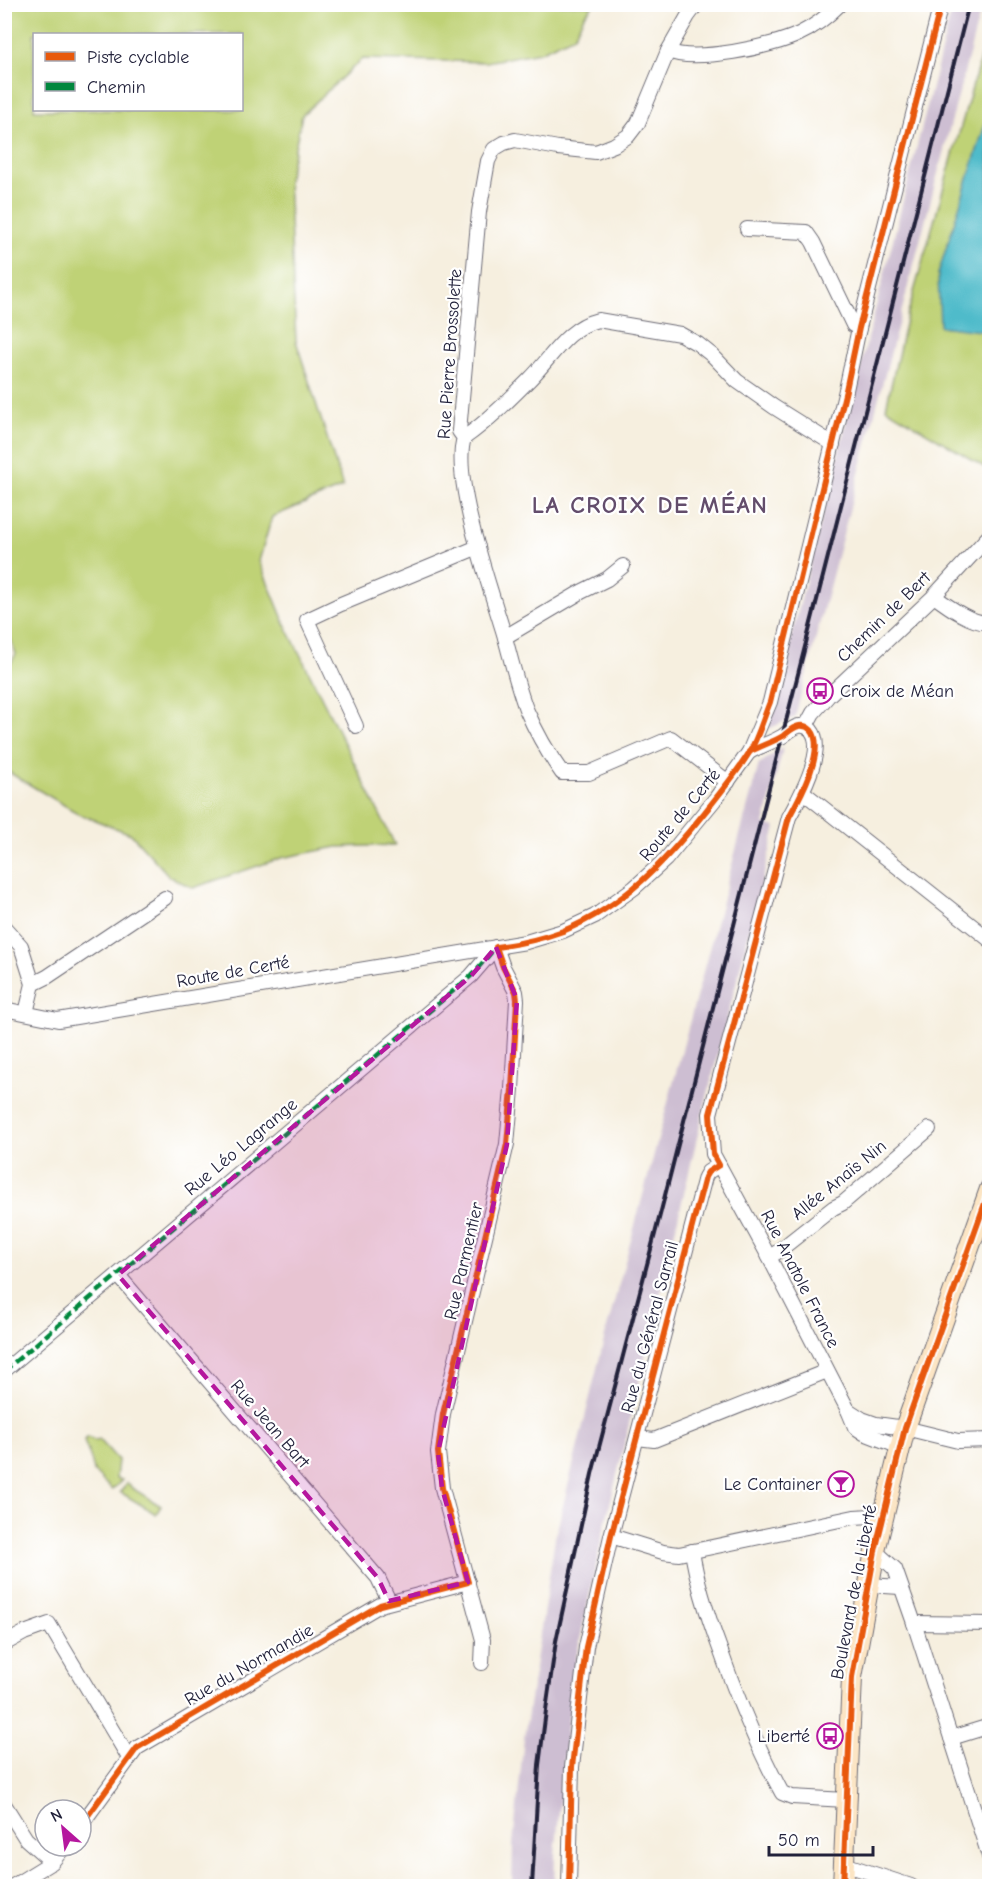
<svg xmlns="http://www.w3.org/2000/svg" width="994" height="1891" viewBox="0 0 994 1891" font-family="'Comic Neue',sans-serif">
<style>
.industrial{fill:#cdbed2}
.green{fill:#bfd276;stroke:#707a58;stroke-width:1.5;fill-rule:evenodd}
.water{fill:#4fbbca;stroke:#386e82;stroke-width:1.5}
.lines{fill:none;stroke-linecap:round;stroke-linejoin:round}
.minor-casing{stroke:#6c6a74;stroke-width:16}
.secondary-casing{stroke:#6c6a74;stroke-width:22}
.minor{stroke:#fff;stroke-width:14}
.secondary{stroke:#fce5c4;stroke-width:20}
.rail{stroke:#22223b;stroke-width:4}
.quiet{stroke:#00873e;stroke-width:4.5;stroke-dasharray:9 4.5;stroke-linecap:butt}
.cycleway-casing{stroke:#fff;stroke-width:10}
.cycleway{stroke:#e8590c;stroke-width:6}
.marked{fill:#b5179e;fill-opacity:0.2;stroke:#b5179e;stroke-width:4.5;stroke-dasharray:12 8;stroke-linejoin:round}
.labels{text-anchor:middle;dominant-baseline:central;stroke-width:4.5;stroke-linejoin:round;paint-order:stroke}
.street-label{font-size:18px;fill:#22223b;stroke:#fff}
.poi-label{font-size:18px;fill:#22223b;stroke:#fff;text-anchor:end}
.district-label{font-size:24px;font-weight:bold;letter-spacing:1.5px;fill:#634d6c;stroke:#fff}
</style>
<rect width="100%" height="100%" fill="#fff"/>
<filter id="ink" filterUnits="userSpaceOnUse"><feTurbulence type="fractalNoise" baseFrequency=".0167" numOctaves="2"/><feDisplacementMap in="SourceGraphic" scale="12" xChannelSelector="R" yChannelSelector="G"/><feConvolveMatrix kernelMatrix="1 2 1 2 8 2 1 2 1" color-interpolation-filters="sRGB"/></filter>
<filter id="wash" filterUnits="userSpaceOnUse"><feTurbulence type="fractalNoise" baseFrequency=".008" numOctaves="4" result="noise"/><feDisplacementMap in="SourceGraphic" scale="24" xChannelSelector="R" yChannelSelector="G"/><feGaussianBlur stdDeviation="1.35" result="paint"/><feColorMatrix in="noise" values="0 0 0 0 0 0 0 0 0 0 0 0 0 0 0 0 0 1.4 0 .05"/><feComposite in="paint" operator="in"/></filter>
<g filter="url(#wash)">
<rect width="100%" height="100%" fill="#f6efdf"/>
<g class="industrial">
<path d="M953,5H982L795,717L768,729Z"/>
<path d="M783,748L764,824L776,827L703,1113L601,1542L577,1654L567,1731L555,1855L554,1886H512L513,1843L524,1738L555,1538L605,1336L759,764Z"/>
</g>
<g class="green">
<path d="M5,4L593,5L584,16L574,36L540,52L486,62L362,59L302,115L288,180L296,341L343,487L272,517L259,561L285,624L395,845L337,847L281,858L193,888L170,877L131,834L79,814L5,770V673L16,654L4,620ZM242,34V110H34V34Z"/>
<path d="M989,28V470L886,408L906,320Z"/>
<path d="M88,1437L96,1441L99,1439L118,1460L116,1478L122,1480L112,1490L94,1472C93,1461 88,1452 84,1441Z"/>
<path d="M127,1483L132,1488L161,1506L156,1514L120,1492Z"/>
</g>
<path class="water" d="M989,112V326L980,331L940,326L938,274Z"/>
</g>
<g filter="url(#ink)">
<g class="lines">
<g class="minor-casing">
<g id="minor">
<path d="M697,4L688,16L668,51L638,123L628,136L614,145L596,152L558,148L515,140L504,143L494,149L488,161L479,212L459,431L464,438C451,478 491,590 504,634C511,659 517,685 526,709C536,732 547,752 562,773H589L671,738L728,782"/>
<path d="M668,51C693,63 773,47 799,34C814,27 828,16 840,4"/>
<path d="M747,229L806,232L813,242L853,325L859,328"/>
<path d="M464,438C488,421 509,400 530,379C551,358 568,327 598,320L680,334L698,344L713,356L737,381L774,407L833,444"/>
<path d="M934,596C946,605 974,626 990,622"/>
<path d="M505,637L581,592L607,579L623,566"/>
<path d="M356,726L307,620L341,604L478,547"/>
<path d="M806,726L813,713L828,696L934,596L990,535"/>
<path d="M749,752C760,746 773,742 783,736C788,732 793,727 799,726C804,725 808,727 811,730C827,749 799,799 789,817L710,1114L713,1154L769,1257L848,1410L855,1427L864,1433L900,1447"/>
<path d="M803,792L990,940"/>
<path d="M4,927L21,946L33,984L26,1013"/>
<path d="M33,984L47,977L165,898"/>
<path d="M4,1009L58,1020L526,942L563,931L595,916L634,888L666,859L716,798L749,752L770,702L846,390L859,328L941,4"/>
<path d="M769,1257L776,1253L833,1208L843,1203L929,1129"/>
<path d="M118,1275L378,1578L389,1601"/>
<path d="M4,1371L471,976L496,947"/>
<path d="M848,1410L862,1419L876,1424L905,1428L958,1441L990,1440"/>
<path d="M637,1438L654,1440L827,1371"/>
<path d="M611,1536L663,1552L679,1554L854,1517L871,1516L882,1518"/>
<path d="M692,1551C697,1585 708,1617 720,1649C737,1698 757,1747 782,1793L792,1797L846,1800"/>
<path d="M875,1551L895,1569L914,1623L990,1859"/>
<path d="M869,1585L900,1587"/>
<path d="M914,1623L990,1624"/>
<path d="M4,1644L24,1633L49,1624L129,1758"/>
<path d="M482,1663L483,1640L442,1488L438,1452L443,1414L507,1144L512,1089L517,1000L516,992L503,967L496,947"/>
<path d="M951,1738L990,1726"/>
<path d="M4,1804L26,1839L52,1862"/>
<path d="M81,1825L137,1748L380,1605L468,1582"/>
<path d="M844,1864L911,1886"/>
<path d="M13,1886L52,1862L65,1846"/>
<path d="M569,1886L572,1767L586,1647L611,1536L705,1177L708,1172L719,1165"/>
</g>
</g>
<g class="secondary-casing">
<path id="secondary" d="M843,1886L852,1677L875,1551L905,1428L990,1189"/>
</g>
<use href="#minor" class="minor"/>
<use href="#secondary" class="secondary"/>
<path class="rail" d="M532,1886L539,1765L547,1703L556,1641L592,1474L661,1211L969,4"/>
<path class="quiet" d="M4,1371L471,976L496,947"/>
<g class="cycleway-casing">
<g id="cycleway">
<path d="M81,1825L137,1748L380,1605L468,1582L442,1488L438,1452L443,1414L507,1144L512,1089L517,1000L516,992L503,967L496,947C519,944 541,939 563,931C624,906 665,862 705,812C720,793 736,774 749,753C758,738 763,719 770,702L846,390L859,328L941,4"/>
<path d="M569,1886L572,1767L586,1647L611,1536L705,1177L708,1172L719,1165L713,1154L710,1114L789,817C799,799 827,749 811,730C808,727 804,725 799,726C793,727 788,732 783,736C773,742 760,746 749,752"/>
<path d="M843,1886L852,1677L875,1551L905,1428L990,1189"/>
</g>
</g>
<use href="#cycleway" class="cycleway"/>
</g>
</g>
<path class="marked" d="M496,947L517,1000L507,1144L438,1452L442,1488L468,1582L389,1601L378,1578L118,1275L471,976Z"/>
<defs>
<g id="bus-ring" transform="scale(1.35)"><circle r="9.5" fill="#fff" stroke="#b5179e" stroke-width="1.5"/><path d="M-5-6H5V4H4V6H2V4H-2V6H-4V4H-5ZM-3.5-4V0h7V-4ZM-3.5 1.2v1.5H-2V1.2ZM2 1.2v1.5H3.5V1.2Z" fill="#b5179e"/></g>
<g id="bar-ring" transform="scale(1.35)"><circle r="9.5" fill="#fff" stroke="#b5179e" stroke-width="1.5"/><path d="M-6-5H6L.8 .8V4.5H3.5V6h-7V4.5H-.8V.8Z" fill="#b5179e"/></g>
</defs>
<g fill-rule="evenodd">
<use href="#bus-ring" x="820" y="691"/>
<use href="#bar-ring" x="841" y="1484"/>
<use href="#bus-ring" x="830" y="1736"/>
</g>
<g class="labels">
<g class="street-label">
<text transform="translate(450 354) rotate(-86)">Rue Pierre Brossolette</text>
<text transform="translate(884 617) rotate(-44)">Chemin de Bert</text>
<text transform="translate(680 815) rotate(-50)">Route de Certé</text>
<text transform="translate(233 972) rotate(-10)">Route de Certé</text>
<text transform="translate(241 1147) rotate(-40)">Rue Léo Lagrange</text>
<text transform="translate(839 1180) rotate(-39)">Allée Anaïs Nin</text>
<text transform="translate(464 1261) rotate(-77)">Rue Parmentier</text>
<text transform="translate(800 1279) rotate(63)">Rue Anatole France</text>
<text transform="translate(650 1327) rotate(-75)">Rue du Général Sarrail</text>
<text transform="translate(270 1424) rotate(49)">Rue Jean Bart</text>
<text transform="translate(854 1592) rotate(-79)">Boulevard de la Liberté</text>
<text transform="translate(249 1665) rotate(-30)">Rue du Normandie</text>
</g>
<g class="poi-label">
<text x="840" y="691" text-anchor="start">Croix de Méan</text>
<text x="822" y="1484">Le Container</text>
<text x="810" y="1736">Liberté</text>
</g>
<g class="district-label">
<text x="650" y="505">LA CROIX DE MÉAN</text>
</g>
</g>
<rect width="994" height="1891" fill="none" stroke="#fff" stroke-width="24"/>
<rect x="33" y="33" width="210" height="78" fill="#ffffff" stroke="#a7a7b1" stroke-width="1.5"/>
<rect x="45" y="52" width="30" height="9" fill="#e8590c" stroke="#a7a7b1" stroke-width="1.5"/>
<text x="87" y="63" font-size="18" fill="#22223b">Piste cyclable</text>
<rect x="45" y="82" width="30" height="9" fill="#00873e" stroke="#a7a7b1" stroke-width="1.5"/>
<text x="87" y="93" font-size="18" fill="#22223b">Chemin</text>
<g transform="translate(63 1828) rotate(332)"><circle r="28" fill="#ffffff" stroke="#a7a7b1" stroke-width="1.5"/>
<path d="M0-4.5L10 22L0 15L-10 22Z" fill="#b5179e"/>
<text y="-9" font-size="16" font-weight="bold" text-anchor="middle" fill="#22223b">N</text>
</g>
<path d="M769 1846v9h104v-9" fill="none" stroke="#22223b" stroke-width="3"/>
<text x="778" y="1846" font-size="18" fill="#22223b" stroke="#ffffff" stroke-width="4.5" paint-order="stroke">50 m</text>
</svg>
